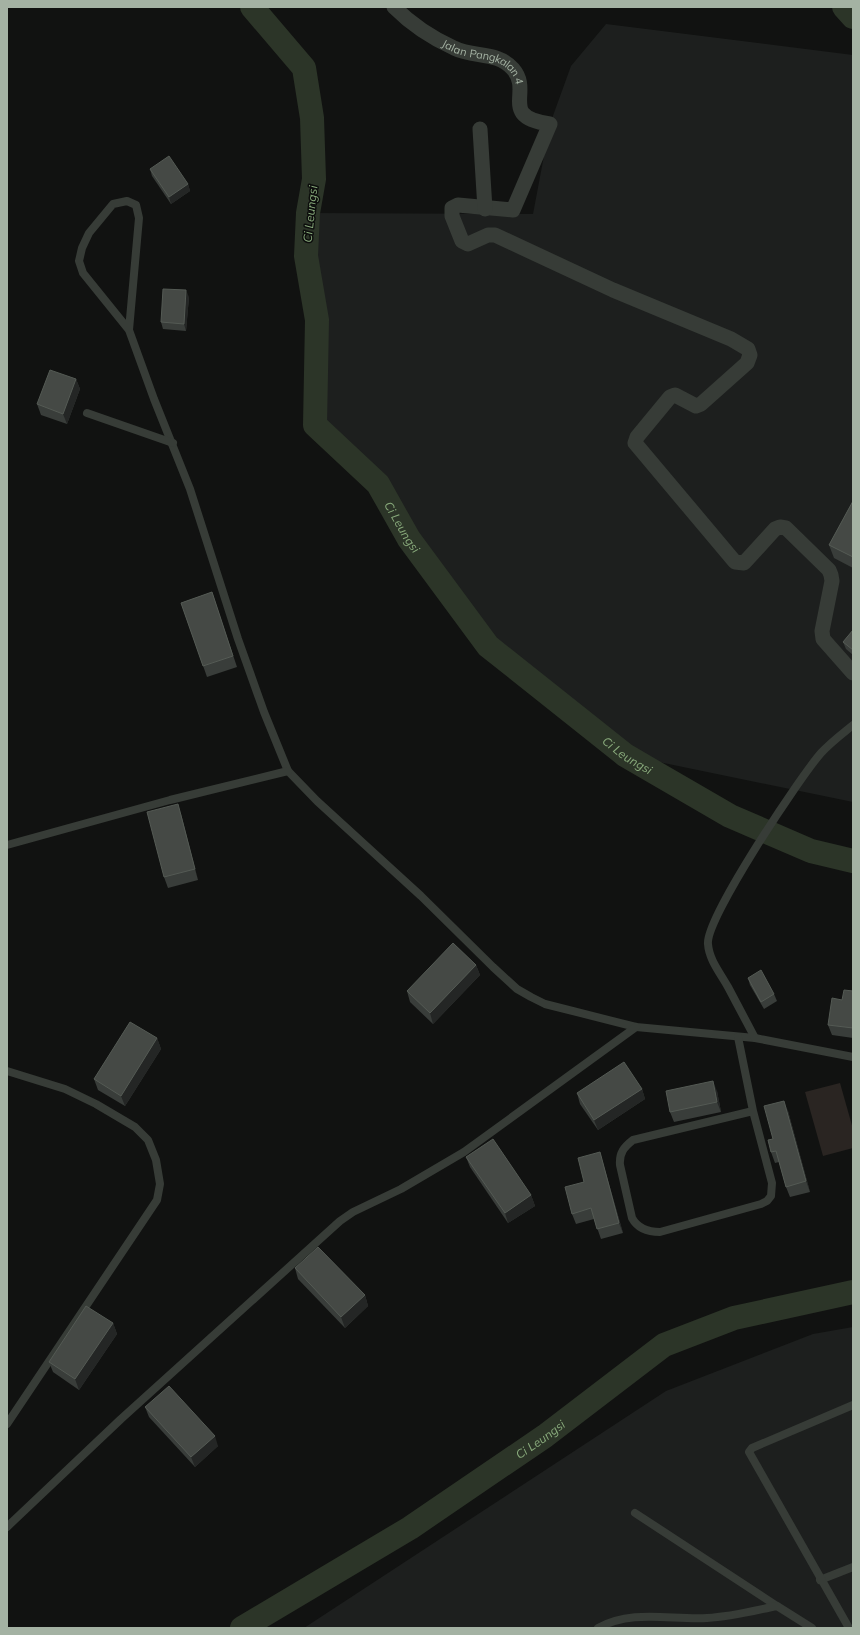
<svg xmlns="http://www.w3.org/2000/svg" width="860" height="1635" viewBox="0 0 860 1635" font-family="Mulish,sans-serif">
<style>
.built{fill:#1d1f1e}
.green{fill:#2a2522}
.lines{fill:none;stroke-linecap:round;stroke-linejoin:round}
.river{stroke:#2c3528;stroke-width:24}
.lane{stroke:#373c37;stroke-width:8}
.street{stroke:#373c37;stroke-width:15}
.wall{fill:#393d3a}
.shaded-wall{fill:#242625}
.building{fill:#454945;stroke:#545a54}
.labels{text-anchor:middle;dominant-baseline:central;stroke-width:3;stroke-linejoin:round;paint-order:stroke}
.street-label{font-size:11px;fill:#a4b2a3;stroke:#0c0d0c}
.water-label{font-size:12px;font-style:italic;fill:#89ab7c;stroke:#0c0d0c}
</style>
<rect width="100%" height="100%" fill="#111211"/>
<g class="built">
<path d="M606,24L853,55V802L625,755L488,646L429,566L378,484L315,425L317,320L306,256L308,213L533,214L550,124L571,66Z"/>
<path d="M853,1327V1628H304L666,1391L813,1334Z"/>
</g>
<path class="green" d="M840,1083L853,1129V1148L823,1156L805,1092Z"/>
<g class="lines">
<g class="river">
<path id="s1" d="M252,7L304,68L312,118L314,179L308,213L306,256L317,320L315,425L378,484L409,539L488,646L625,755L730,816L811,851L853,861"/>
<path d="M844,7L853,17"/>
<path id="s2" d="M242,1628L410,1528L545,1436L664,1345L734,1318L853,1292"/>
</g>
<g class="lane">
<path d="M129,330L139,218L136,205L127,201L113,204L89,233L82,248L79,261L83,273L129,330L154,399L190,489L238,639L264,712L288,771L317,801L421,896L493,967L517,989L531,997L545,1004L636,1027L755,1038"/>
<path d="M87,413L173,443"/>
<path d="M853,725C842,734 831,742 821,753C800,777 705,919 708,944C709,960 721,974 728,987C737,1004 746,1021 755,1038L853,1057"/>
<path d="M7,845L170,800L288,771"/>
<path d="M738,1037L753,1111L772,1183L771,1196L767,1201L761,1204L660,1232C648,1232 638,1229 632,1218L620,1165C619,1153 624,1147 633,1140L753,1111"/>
<path d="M7,1071L65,1089L96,1104L135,1127L148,1140L156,1160L160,1184L157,1200L7,1424"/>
<path d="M635,1513L777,1606"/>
<path d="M7,1527L121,1419L340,1221L353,1212L401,1189L464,1152L636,1027"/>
<path d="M820,1580L853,1567"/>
<path d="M598,1628C632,1609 670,1620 707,1618C731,1617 753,1611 777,1606L812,1628"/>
<path d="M849,1628L749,1452L752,1448L853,1405"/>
</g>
<g class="street">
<path id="s3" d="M394,7C411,24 432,38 454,48C474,58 497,51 513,69C533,92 498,117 550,124L513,210L458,205L452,208V216L462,241L468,244L488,235H495L613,290L731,339L748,349L750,355L747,363L701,404L696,406L675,395L670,397L637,437L635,443L735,562L744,563L775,529L780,527L786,528L829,570L831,575L832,581L822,631L823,639L853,673"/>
<path d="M480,129L485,209"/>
</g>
</g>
<g class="wall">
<path d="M150,169L188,184L190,191L171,204L152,176Z"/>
<path d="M189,297L186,331L163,329L161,322Z"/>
<path d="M76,379L80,389L67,424L41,415L37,404Z"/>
<path d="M853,501V568L834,558L829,545Z"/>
<path d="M212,592L237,667L207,677L181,603Z"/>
<path d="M853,630V655L846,649L843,642Z"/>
<path d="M181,814L198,880L168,888L164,877Z"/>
<path d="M476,965L480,975L433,1024L410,1002L407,991Z"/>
<path d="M748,978L774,994L777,1001L764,1009L750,985Z"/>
<path d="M853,991V1038L832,1035L828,1025Z"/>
<path d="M157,1038L161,1049L125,1106L98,1090L94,1079Z"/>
<path d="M642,1089L645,1099L598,1130L580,1104L577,1093Z"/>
<path d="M717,1091L721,1112L674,1122L670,1112Z"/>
<path d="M788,1111L810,1192L790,1197L786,1187L779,1162L775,1163L771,1152L773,1139Z"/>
<path d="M600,1152L603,1163L623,1233L601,1239L594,1219L576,1224L572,1214L584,1182Z"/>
<path d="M466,1157L531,1195L535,1206L508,1223L470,1167Z"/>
<path d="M295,1268L365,1295L368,1306L345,1328L298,1279Z"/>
<path d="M113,1323L117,1334L79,1390L53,1372L49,1362Z"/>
<path d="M145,1407L218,1446L195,1467L149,1417Z"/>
</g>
<g class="shaded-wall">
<path d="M188,184L190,191L171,204L169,197Z"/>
<path d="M186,290L189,297L186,331L184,324Z"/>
<path d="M76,379L80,389L67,424L63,414Z"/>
<path d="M178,804L181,814L198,880L195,869Z"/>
<path d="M476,965L480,975L433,1024L430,1013Z"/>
<path d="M157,1038L161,1049L125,1106L121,1096Z"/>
<path d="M713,1081L717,1091L721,1112L717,1102Z"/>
<path d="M642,1089L645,1099L598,1130L594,1120Z"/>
<path d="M784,1101L788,1111L810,1192L806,1181Z"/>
<path d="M600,1152L603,1163L623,1233L619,1223Z"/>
<path d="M531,1195L535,1206L508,1223L505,1213Z"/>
<path d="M365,1295L368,1306L345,1328L341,1317Z"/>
<path d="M113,1323L117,1334L79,1390L75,1379Z"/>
<path d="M215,1436L218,1446L195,1467L191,1457Z"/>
</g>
<g class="building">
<path d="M169,156L188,184L169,197L150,169Z"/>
<path d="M163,289L186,290L184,324L161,322Z"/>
<path d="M50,370L76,379L63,414L37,404Z"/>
<path d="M853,501V557L829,545Z"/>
<path d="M212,592L233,656L203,666L181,603Z"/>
<path d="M853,630V650L843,642Z"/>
<path d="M178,804L195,869L164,877L147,812Z"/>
<path d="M453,943L476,965L430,1013L407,991Z"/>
<path d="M761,970L774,994L761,1002L748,978Z"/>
<path d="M844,990L853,991V1028L828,1025L832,998L842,1000Z"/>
<path d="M130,1022L157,1038L121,1096L94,1079Z"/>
<path d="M624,1062L642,1089L594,1120L577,1093Z"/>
<path d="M713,1081L717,1102L670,1112L666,1091Z"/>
<path d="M784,1101L806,1181L786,1187L776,1151L771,1152L768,1140L773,1139L764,1106Z"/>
<path d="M493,1139L531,1195L505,1213L466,1157Z"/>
<path d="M600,1152L619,1223L597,1229L591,1208L572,1214L565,1187L584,1182L578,1158Z"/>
<path d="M318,1247L365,1295L341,1317L295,1268Z"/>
<path d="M86,1306L113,1323L75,1379L49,1362Z"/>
<path d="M169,1386L215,1436L191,1457L145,1407Z"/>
</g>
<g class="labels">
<g class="street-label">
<text stroke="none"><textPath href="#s3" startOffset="107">Jalan Pangkalan 4</textPath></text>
</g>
<g class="water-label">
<text transform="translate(310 214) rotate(-84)">Ci Leungsi</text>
<text stroke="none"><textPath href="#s1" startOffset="575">Ci Leungsi</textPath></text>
<text stroke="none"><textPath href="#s1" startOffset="899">Ci Leungsi</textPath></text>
<text stroke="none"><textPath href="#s2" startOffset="353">Ci Leungsi</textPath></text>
</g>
</g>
<rect width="860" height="1635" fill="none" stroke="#a4b2a3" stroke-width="16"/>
</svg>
